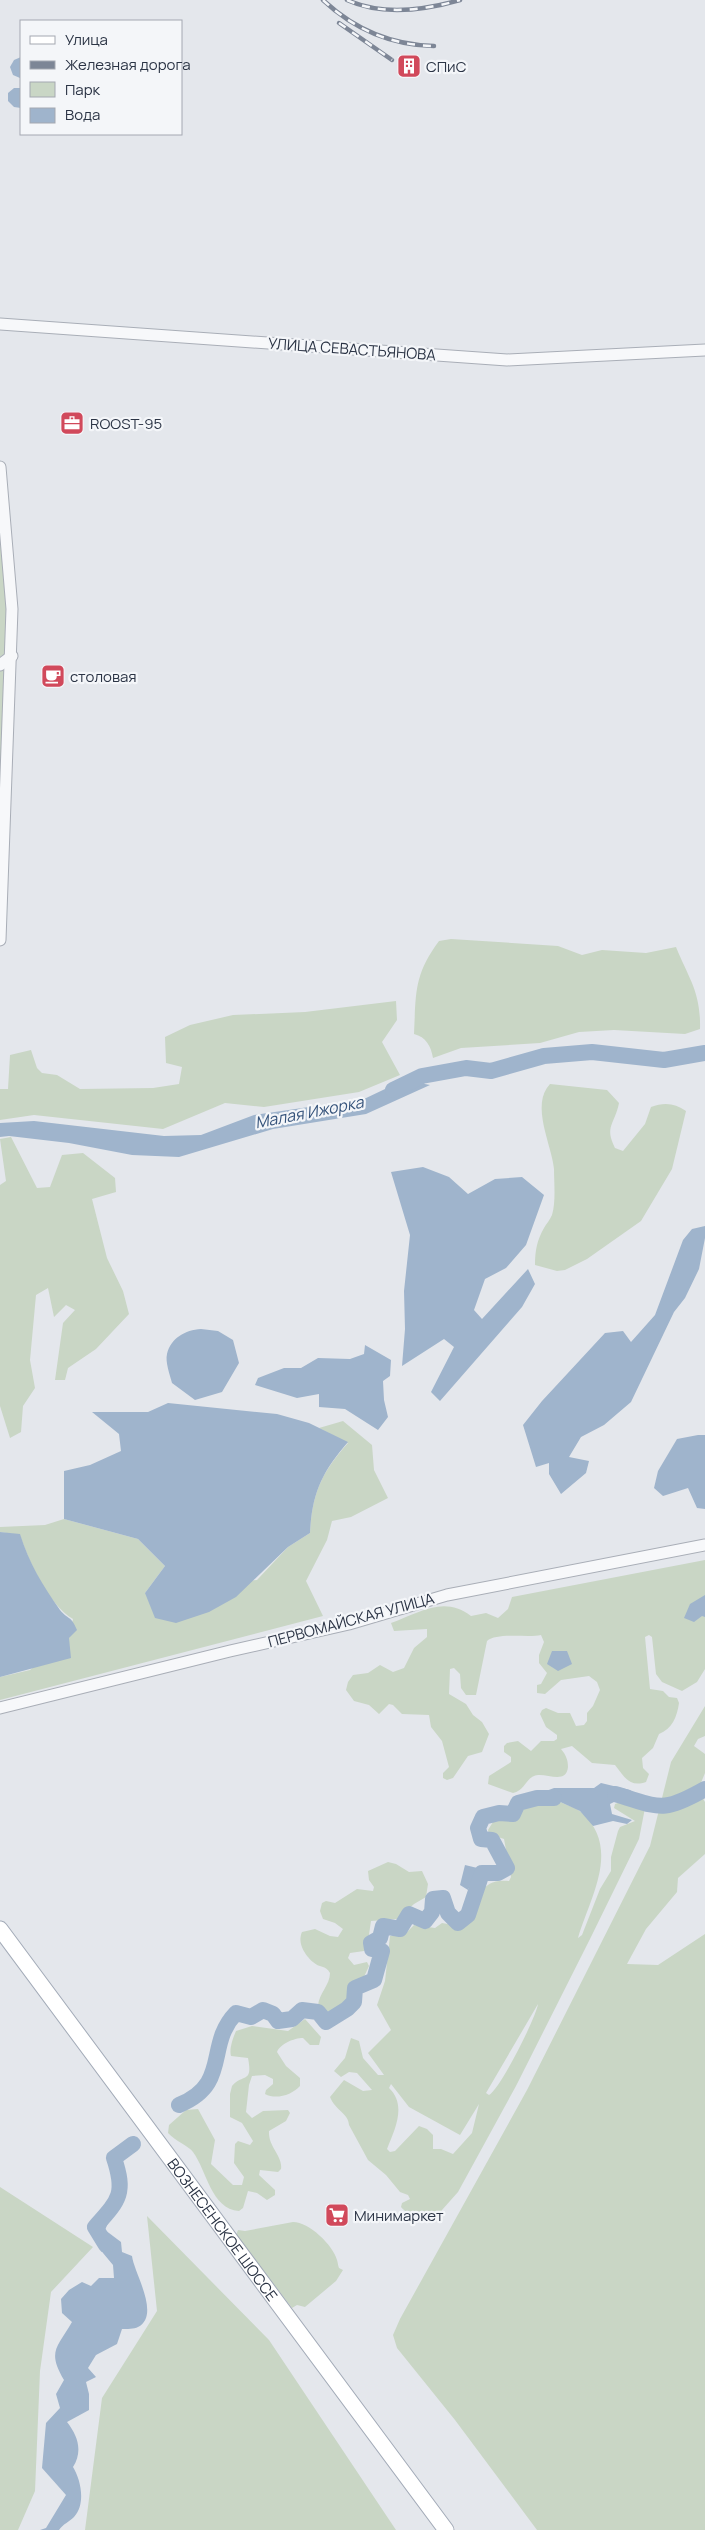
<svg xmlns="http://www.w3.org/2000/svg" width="705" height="2530" viewBox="0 0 705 2530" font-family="Manrope,sans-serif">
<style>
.green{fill:#c9d6c5;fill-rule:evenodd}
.water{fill:#9fb4cc}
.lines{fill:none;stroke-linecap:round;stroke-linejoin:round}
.river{stroke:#9fb4cc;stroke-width:16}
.minor-casing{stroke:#a9aeb7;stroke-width:13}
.major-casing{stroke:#a3abb8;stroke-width:17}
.minor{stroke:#f7f8fa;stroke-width:11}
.major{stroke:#fff;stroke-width:15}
.rail-casing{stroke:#7d8696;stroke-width:4.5}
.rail{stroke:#f4f6f9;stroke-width:2.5;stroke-dasharray:8;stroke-linecap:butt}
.labels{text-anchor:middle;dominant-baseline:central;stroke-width:4.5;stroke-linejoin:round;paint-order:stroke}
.poi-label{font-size:15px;fill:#2b3445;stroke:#f4f6f9;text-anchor:start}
.street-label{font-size:15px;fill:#2b3445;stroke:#f4f6f9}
.water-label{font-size:16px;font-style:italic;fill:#34527a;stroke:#f4f6f9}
</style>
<rect width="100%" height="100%" fill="#e4e7ec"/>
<g class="green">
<path d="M0,540C3,576 12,617 4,654L0,657Z"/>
<path d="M3,669L6,672L0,839V671Z"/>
<path d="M451,939L558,946L582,955L602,950L646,953L676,947C689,979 701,992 700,1029L685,1034L614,1030L579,1032L540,1043L461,1048L433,1058C431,1046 426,1037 414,1034C416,992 414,975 439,941Z"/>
<path d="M396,1001L397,1020L382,1042L400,1075L359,1092L264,1107L225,1103L163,1129L34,1115L0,1120V1089H8L10,1055L31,1050L37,1068L42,1073L57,1075L80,1089L153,1088L179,1084L182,1067L166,1063L165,1037L190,1025L233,1015L305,1012Z"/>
<path d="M550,1084L607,1090L619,1103C615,1124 604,1126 615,1148L623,1151L645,1124L651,1107C664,1102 675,1103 686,1111L672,1169L641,1221L587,1259L565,1270L557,1271L535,1265C535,1251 537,1240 544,1228C546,1224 550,1220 552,1215C556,1202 554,1183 554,1169C552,1145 530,1105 550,1084Z"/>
<path d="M11,1137L37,1188L50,1187L62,1155L83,1153L115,1178L116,1192L92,1199L107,1258L123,1291L129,1314L96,1349L68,1368L65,1380H55L63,1323L75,1310L66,1305L54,1317L48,1288L36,1295L30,1360L35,1388L23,1406L21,1432L10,1438L0,1406V1185L6,1181L0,1139Z"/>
<path d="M343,1421L372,1445L374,1470L388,1498L351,1517L332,1521L327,1540L306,1581L323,1616L0,1700V1677L30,1670L69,1638L73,1619C48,1604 29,1562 20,1535L0,1532V1527L45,1525L64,1519L138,1539L165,1566L145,1593L257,1580L288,1547L310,1533C312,1493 322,1472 348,1443L319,1428Z"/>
<path d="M705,1560V1669L697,1682L682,1691L662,1682L656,1674L652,1637L649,1635L645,1637L650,1689L663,1691L669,1697L677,1698L679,1703C677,1717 672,1729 659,1734L653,1748L642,1758L643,1768L649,1774L646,1782C629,1788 624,1776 615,1765L592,1763L572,1746L561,1749C566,1755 568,1760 568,1767C566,1786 544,1771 534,1776C525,1780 524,1791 513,1793L488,1784L489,1776L511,1762V1757L504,1752V1746L507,1743L518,1741L531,1751L541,1741H554L557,1739V1735L546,1727L540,1714L542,1710L546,1708L558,1713H570L576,1726L584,1725L587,1721V1713L593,1706L600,1690L597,1682L589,1676L561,1680L545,1694L537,1693V1685L541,1684L547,1673L539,1663V1655L544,1642L541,1635C528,1638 497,1632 487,1641L476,1695H466L461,1688L460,1674L454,1668L450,1669L449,1694L466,1704L473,1715L482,1722L489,1734L482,1752L468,1756L453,1778L447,1780L443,1778V1773L449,1767L442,1741L431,1727L429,1715L402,1714L393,1705L389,1704L379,1714L369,1705L354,1701L346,1690L348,1682L353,1675L368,1673L380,1665L393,1672L404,1668L414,1648L427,1637V1629L394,1631L391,1623C419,1613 444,1595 471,1616L486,1613L498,1618L508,1609L512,1597Z"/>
<path d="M705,1706V1736L698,1739L694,1746L705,1754V1773L698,1790L705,1802V1854L678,1878L677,1892L646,1929L627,1964L658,1965L705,1934V2530H537L455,2420L397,2348L393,2335L400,2319L527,2090L650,1846L671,1762Z"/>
<path d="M556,1800C563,1804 575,1807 581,1812C622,1848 590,1897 578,1938L582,1935L600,1889L611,1871V1857L618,1831L620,1827L635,1821L614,1808L615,1804C624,1799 637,1804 645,1808L639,1839L590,1939L516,2086L458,2192L442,2210L439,2219C427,2225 426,2221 416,2216C410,2213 406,2213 401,2207L402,2203L410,2199L408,2195L400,2192L386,2175L368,2160L349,2125C349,2114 335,2110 330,2097L344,2080L363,2091L372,2090L357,2073L349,2072L341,2077L334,2071L345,2058L351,2038L359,2041L363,2058L378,2075H384L368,2053L391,2030L377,2005L385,1981L390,1936L407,1932L414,1925L435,1928L442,1923L459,1926L473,1920C477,1896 482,1878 509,1881L511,1877L504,1839L489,1834L488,1830L493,1822L514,1818L522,1807L549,1804ZM538,2004C536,2018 500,2089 489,2095L486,2093ZM391,2084L409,2107L460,2135L479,2104L472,2133L453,2154L441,2149H433V2135L427,2129L419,2126L395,2151L390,2152L387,2149C395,2129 407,2105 389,2088Z"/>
<path d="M388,1862L396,1864L409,1872L422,1871L428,1884L426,1897L414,1904L397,1919L371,1921L367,1948L364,1951L350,1953L348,1958L354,1965L367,1962L369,1966L363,1979L350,1982L348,2003C338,2012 328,2016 318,2006C319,1993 330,1985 330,1973C326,1965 319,1968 313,1962C305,1955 297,1943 302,1932L315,1929L330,1936L338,1937L343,1929L335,1923L323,1919L320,1911L322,1903L326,1901L335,1903L357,1889L373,1891L374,1887L369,1880L368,1871Z"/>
<path d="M305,2019L321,2037L319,2045H310L303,2038C294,2038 280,2044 277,2052L286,2066L300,2078V2086C292,2095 276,2100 265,2094L266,2090L273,2084V2079L265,2075L252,2076L249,2085L246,2112L252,2118L263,2111L288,2110L290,2113L286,2121L269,2131C268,2147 283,2156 281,2169L278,2172L260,2170L259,2175L275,2190V2195L267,2200L257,2193L248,2191L243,2208L239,2211C211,2209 207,2171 193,2152C189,2146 175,2141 168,2133L169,2125L186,2110L198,2109L215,2140L211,2164L233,2185H242L244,2177L234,2163L235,2144L238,2141L250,2145L253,2141L242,2123L230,2117V2094L232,2086C243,2073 253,2084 248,2058L231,2056C229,2049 233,2038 236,2031L252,2026L288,2031Z"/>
<path d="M0,2187L93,2247L51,2292L40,2371L35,2491L18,2530H0Z"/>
<path d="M147,2216L269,2340L396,2530H85L102,2398L157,2311Z"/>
<path d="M293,2222C309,2222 333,2245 337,2260C338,2263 338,2266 339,2268L343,2270L336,2281L305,2307L297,2305L292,2308L236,2235L238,2230L245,2231Z"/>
</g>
<g class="water">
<path d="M21,57V78H20L13,75L10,67L14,60Z"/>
<path d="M14,88H21V108L14,107L8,101V93Z"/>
<path d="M404,1080L430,1085L366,1114L273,1129L179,1157L132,1155L69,1143L9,1136L0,1137V1123L34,1121L164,1136L201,1135L254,1115L364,1099Z"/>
<path d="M423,1167L449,1177L468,1194L495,1179L522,1177L544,1195L526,1245L506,1268L485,1279L474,1310L482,1319L528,1269L535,1284L522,1307L440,1401L431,1392L454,1347L444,1339L402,1366L405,1329L404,1291L410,1235L391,1172Z"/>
<path d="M705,1226V1238L699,1269L685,1298L674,1312L631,1402L604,1425L581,1437L569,1457L589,1461L586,1473L561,1494L549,1474V1463L536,1467L523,1425L542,1401L605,1333L623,1331L631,1342L655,1315L683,1240L692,1229Z"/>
<path d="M201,1329L218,1331L233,1340L239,1363L222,1392L195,1400L172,1383C170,1375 165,1362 167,1354C171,1338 185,1330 201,1329Z"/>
<path d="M365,1345L391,1360L390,1376L383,1381L384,1400L388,1417L378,1430L345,1409L319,1407V1394L297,1398L255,1385L258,1378L284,1368H301L318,1358L350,1359L364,1354Z"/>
<path d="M168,1403L277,1414L309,1423L348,1442C322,1472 312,1493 310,1533L288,1547L236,1597L209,1612L176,1623L155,1618L145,1593L165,1566L138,1539L64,1519V1471L90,1465L121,1451L119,1434L92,1412H148Z"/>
<path d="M698,1435H705V1509L697,1508L688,1488L663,1496L654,1488L658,1471L677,1439Z"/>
<path d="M0,1532L20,1534C29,1563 43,1586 60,1610C68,1620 71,1615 77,1630L69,1638L71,1658L0,1677Z"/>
<path d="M705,1595V1617L702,1616L694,1622L684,1618L690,1604Z"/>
<path d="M552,1651H567L572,1664L558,1671L547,1664Z"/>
<path d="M601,1783L630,1790L637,1796L633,1802L618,1800L610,1804L612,1814L632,1820L627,1824L613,1821L593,1826L580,1811L556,1800L549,1804L534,1805L533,1796L554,1788H594Z"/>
<path d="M465,1865L498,1873L486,1876L482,1887L472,1881L468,1890L460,1885Z"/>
<path d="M117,2202L105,2230L121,2242L122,2252L132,2256C134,2273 161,2315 138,2327C134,2329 127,2329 122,2329L117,2344L96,2355L88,2368L96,2377L86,2382L89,2394V2410L67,2422C78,2436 83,2451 73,2467C81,2480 86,2504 74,2517C69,2522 63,2524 59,2530H40L46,2528L66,2495L42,2468L46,2423L60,2408L56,2394L64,2380C47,2351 57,2348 72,2322L62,2313L61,2299L69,2290L82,2282L91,2286L99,2278H114L113,2265L103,2253L95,2227Z"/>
</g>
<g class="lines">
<g class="river">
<path d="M393,1090L422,1076L466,1068L491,1071L544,1056L592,1052L664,1060L705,1053"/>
<path d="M615,1794C660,1807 661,1814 705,1789"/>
<path d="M179,2105C231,2084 205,2045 236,2013L251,2017L263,2010L273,2014L278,2021L292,2019L302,2010L318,2012L326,2022L347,2009L354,2002L355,1988L374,1980L382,1951L372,1949L371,1943L380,1938L383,1926L400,1929L409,1914L425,1921L432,1912L433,1899L443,1898L448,1913L458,1923L468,1915L482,1873H498L507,1868L492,1840L481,1839L478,1828L483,1817L499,1813L513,1814L518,1803L537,1798H554"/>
<path d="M106,2245L95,2227C119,2200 126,2194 114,2158L133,2144"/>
</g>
<g class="minor-casing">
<g id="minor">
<path d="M0,324L507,360L705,350"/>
<path d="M0,467L12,609L0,940"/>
<path d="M0,665L12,656"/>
<path d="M0,1708L230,1651L349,1624L447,1595L705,1545"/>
</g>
</g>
<g class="major-casing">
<g id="major">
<path id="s1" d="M0,1929L446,2530"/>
</g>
</g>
<use href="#minor" class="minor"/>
<use href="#major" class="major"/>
<g class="rail-casing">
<g id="rail">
<path d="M323,0C355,30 391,45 434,46"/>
<path d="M347,0C382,16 425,10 460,0"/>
<path d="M339,23L392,60"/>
</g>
</g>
<use href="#rail" class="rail"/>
</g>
<defs>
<g id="building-square" transform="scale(1.25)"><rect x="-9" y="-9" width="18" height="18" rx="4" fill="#d1495b" stroke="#f4f6f9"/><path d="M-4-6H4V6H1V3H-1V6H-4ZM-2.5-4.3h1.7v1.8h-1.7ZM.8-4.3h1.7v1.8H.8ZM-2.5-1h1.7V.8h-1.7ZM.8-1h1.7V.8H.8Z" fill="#fff"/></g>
<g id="office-square" transform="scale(1.25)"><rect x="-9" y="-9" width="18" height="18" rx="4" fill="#d1495b" stroke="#f4f6f9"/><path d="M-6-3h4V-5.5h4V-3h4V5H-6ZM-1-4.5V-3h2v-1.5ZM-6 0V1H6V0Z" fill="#fff"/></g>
<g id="cafe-square" transform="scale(1.25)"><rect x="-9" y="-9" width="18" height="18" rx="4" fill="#d1495b" stroke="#f4f6f9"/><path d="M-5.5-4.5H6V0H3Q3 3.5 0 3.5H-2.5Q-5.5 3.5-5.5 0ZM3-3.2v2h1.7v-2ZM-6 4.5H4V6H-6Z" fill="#fff"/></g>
<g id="supermarket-square" transform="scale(1.25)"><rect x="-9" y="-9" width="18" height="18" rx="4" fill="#d1495b" stroke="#f4f6f9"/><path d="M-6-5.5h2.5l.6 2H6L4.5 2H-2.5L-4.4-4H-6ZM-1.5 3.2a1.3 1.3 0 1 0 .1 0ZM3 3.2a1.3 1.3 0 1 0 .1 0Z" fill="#fff"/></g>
</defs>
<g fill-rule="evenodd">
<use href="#building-square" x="409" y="66"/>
<use href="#office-square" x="72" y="423"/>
<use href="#cafe-square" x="53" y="676"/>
<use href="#supermarket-square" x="337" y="2215"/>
</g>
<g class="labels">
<g class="poi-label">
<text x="426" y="66">СПиС</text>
<text x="90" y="423">ROOST-95</text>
<text x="70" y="676">столовая</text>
<text x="354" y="2215">Минимаркет</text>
</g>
<g class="street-label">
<text transform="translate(352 349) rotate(4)">УЛИЦА СЕВАСТЬЯНОВА</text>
<text transform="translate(351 1620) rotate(-15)">ПЕРВОМАЙСКАЯ УЛИЦА</text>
<text stroke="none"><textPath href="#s1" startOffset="374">ВОЗНЕСЕНСКОЕ ШОССЕ</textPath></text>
</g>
<g class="water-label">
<text transform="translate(309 1112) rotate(-11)">Малая Ижорка</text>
</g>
</g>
<rect x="20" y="20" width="162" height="115" fill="#f4f6f9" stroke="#a4a8b1"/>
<rect x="30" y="36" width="25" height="8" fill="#ffffff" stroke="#a4a8b1"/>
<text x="65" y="45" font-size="15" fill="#2b3445">Улица</text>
<rect x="30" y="61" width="25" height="8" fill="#7d8696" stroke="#a4a8b1"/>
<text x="65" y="70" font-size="15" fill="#2b3445">Железная дорога</text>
<rect x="30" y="82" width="25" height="15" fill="#c9d6c5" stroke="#a4a8b1"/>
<text x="65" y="95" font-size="15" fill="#2b3445">Парк</text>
<rect x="30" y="108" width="25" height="15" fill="#9fb4cc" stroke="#a4a8b1"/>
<text x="65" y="120" font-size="15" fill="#2b3445">Вода</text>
</svg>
